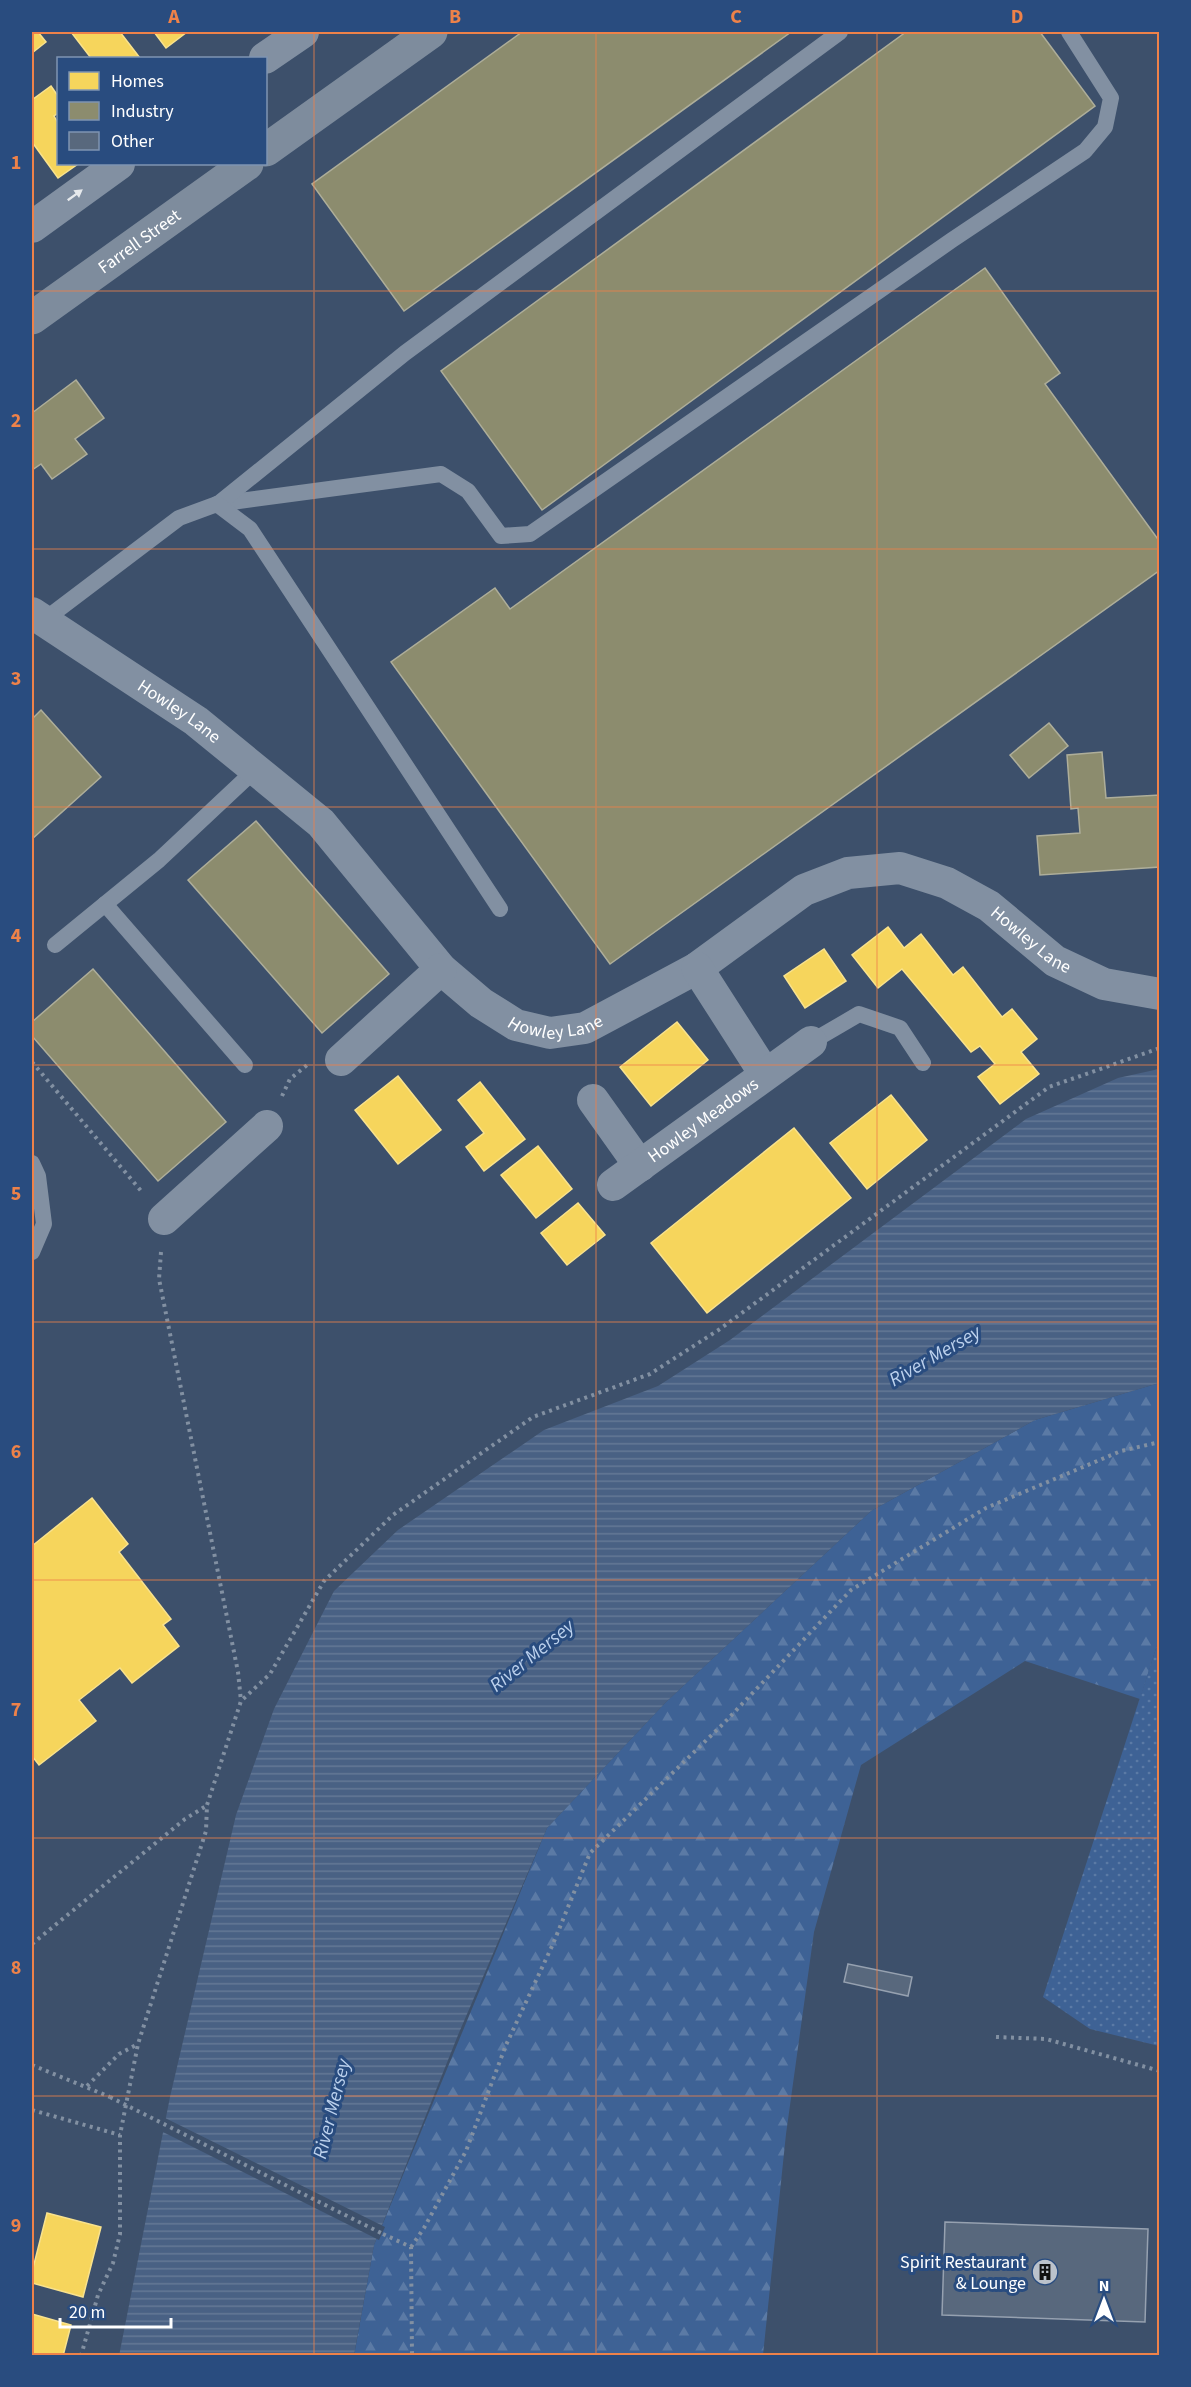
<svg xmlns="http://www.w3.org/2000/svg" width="1191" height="2387" viewBox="0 0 1191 2387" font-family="'Source Sans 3',sans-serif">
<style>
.forest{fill:url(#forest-firs)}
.park{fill:url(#park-dots)}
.water{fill:url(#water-rules)}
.pier{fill:#3d506b}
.homes{fill:#f6d55c;stroke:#f9e28d;stroke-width:1.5}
.industry{fill:#8c8c6e;stroke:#aeae9a;stroke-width:1.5}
.building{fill:#58687d;stroke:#96a1b0;stroke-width:1.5}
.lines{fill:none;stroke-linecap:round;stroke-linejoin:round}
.path{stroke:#8290a2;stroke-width:4;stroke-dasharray:3 4.5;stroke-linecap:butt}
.lane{stroke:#8290a2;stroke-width:16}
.street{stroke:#8290a2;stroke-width:32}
.secondary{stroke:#7e8c9d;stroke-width:33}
.path-bridge{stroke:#8290a2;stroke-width:4;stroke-dasharray:3 4.5;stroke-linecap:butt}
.oneway{fill:#e6e9ec}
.grid{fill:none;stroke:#ee8249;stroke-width:1.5;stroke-opacity:0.55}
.labels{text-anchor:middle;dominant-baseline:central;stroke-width:6;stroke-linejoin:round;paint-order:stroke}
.street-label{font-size:18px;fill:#fff;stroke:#294c7f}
.poi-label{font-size:18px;fill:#fff;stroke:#294c7f;text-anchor:end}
.water-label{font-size:20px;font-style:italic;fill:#bcd1ed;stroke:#294c7f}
.neatline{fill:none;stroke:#ee8249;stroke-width:2}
.grid-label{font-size:20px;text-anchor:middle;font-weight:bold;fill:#ee8249}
</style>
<defs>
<pattern id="forest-firs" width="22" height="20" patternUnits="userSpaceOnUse" patternTransform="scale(1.5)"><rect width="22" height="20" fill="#3e6295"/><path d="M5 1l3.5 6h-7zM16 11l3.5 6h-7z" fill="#5b7aa5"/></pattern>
<pattern id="park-dots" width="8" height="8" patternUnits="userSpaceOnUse" patternTransform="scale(1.5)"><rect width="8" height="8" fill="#3e6295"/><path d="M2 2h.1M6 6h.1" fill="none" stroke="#5b7aa5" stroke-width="1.8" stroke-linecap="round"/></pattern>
<pattern id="water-rules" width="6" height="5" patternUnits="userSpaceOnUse" patternTransform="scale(1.5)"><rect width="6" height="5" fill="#496184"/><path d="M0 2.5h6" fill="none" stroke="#647996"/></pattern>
</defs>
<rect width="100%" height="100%" fill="#3d506b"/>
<path class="forest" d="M1159,1383V1639L1140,1699L1025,1661L861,1765L814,1932L786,2134L763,2355L354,2356L374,2245L547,1828L666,1702L871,1511L1035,1420Z"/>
<path class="park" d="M1159,1639V2046L1090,2029L1043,1997Z"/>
<path class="water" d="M1159,1069V1383L1035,1420L871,1511L666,1702L547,1828L458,2035L374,2245L354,2355L119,2356L170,2097L236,1815L274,1709L334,1591L398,1530L544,1430L658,1386L730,1340L1026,1119L1118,1078Z"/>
<path class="pier" d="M163,2117L385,2227L379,2240L161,2131Z"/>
<g class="homes">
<path d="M32,32H38L46,42L32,53Z"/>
<path d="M71,32H120L140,58H91Z"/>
<path d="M154,32H187L166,48Z"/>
<path d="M51,86L58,96V113L54,116L58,123V164H78L58,178L32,142V100Z"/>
<path d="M888,927L904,948L921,934L953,975L963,967L1002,1017L1012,1009L1037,1039L1021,1052L1039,1074L1000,1104L978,1077L995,1064L980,1046L971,1052L902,969L878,988L852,955Z"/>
<path d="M824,949L846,981L805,1008L784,976Z"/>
<path d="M677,1022L708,1060L651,1106L620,1067Z"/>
<path d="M398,1076L441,1130L398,1164L355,1110Z"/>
<path d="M480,1082L525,1139L484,1171L466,1147L484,1133L458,1100Z"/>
<path d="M891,1095L927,1140L867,1189L830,1143Z"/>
<path d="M794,1128L851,1198L707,1313L651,1243Z"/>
<path d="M538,1146L572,1189L536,1218L501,1175Z"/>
<path d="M578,1203L605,1235L567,1265L541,1233Z"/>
<path d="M92,1498L128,1544L119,1552L171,1619L163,1625L179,1646L132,1683L120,1668L79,1700L96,1721L39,1765L32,1756V1546Z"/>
<path d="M47,2213L101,2227L83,2297L32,2283V2272Z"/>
<path d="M32,2314L71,2325L63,2356H32Z"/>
</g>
<g class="industry">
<path d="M522,32H791L404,311L312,184Z"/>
<path d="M906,32H1040L1095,106L542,510L441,371Z"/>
<path d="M985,268L1060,373L1045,384L1160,542V570L610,964L391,662L495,588L510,609Z"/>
<path d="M76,380L104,418L75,439L87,454L52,479L41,464L32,470V413Z"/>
<path d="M41,710L101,777L32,839V719Z"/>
<path d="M1049,723L1068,746L1029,778L1010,755Z"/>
<path d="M1102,752L1106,798L1160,795V867L1040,875L1037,836L1080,833L1078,808L1071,809L1067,755Z"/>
<path d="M256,821L389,974L322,1033L188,880Z"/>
<path d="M93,969L226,1122L158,1181L32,1036V1022Z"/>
</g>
<g class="building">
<path d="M848,1964L912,1977L908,1996L844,1982Z"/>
<path d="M945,2222L1148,2229L1145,2322L942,2315Z"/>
</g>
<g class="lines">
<g class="path">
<path d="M32,1062L142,1192"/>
<path d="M282,1096L290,1079L307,1065"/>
<path d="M161,1252L159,1279L238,1672L241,1701"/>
<path d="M32,1944L185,1819L206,1806"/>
<path d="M996,2037L1046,2039L1160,2071"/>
<path d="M32,2065L110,2097"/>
<path d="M87,2086L119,2054L138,2044"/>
<path d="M32,2110L120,2135"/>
<path d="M383,2234L411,2247L412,2356"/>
<path d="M411,2247L424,2228L466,2151L506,2045L553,1944L590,1853L723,1724L851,1590L986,1508L1121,1451L1160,1442"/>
<path d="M81,2356L98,2295L113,2263L120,2234V2135L138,2044L206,1831L207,1805L241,1701L270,1674L324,1581L393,1515L533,1417L650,1374L720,1329L1049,1087L1160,1048"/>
</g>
<g class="lane">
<path d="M217,504L441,474L468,491L501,536L530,534L952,240L1085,151L1105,127L1111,98L1069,32"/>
<path d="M218,504L405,353L840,32"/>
<path d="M43,621L179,518L217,504L250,529L500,909"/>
<path d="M105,904L245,1065"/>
<path d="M55,945L159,860L256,769"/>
<path d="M811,1042L859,1014L900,1028L923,1063"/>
<path d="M32,1163L38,1176L44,1224L32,1252"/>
</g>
<g class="street">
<path d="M265,58L303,32"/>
<path d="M32,227L119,164"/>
<path id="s1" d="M32,613L196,721L321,823L441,969L481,1003L516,1025L550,1033L585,1028L697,968L804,890L848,873L900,868L947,883L989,906L1055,961L1104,984L1160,994"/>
<path d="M697,968L765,1074"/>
<path d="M341,1060L441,969"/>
<path d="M593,1100L640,1166"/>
<path id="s2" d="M613,1185L811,1042"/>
<path d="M164,1219L267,1126"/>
</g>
<g class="secondary">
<path d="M266,150L431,32"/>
<path id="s3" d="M32,318L247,164"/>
</g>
<path class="path-bridge" d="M110,2097L383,2234"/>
</g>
<defs><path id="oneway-solid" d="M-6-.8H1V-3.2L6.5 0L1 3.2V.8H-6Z" transform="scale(1.5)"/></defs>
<use class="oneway" href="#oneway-solid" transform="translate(75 195) rotate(-36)"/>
<path class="grid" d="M314,32V2356M596,32V2356M877,32V2356M32,291H1160M32,549H1160M32,807H1160M32,1065H1160M32,1322H1160M32,1580H1160M32,1838H1160M32,2096H1160"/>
<defs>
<g id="building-disc" transform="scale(1.35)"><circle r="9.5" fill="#bbc2cb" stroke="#294c7f"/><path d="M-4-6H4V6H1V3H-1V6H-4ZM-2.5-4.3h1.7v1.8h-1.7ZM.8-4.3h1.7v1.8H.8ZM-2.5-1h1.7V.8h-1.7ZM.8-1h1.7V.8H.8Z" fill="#111"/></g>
</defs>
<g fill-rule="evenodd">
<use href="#building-disc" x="1045" y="2272"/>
</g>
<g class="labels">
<g class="street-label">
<text stroke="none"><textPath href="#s3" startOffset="132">Farrell Street</textPath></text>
<text stroke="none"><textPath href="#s1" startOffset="177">Howley Lane</textPath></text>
<text stroke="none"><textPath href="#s1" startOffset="1221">Howley Lane</textPath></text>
<text stroke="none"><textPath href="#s1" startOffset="681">Howley Lane</textPath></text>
<text stroke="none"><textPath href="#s2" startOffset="111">Howley Meadows</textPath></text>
</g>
<g class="poi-label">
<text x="1026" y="2262">Spirit Restaurant<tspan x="1026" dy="21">&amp; Lounge</tspan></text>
</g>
<g class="water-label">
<text transform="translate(935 1356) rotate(-30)">River Mersey</text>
<text transform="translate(532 1656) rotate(-39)">River Mersey</text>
<text transform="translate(332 2109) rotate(-76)">River Mersey</text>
</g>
</g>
<rect width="1191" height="2387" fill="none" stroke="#294c7f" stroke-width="66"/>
<rect x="57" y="57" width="210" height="108" fill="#294c7f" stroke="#7f94b2" stroke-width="1.5"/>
<rect x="69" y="72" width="30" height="18" fill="#f6d55c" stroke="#7f94b2" stroke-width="1.5"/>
<text x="111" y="87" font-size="18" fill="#ffffff">Homes</text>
<rect x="69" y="102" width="30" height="18" fill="#8c8c6e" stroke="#7f94b2" stroke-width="1.5"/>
<text x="111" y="117" font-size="18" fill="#ffffff">Industry</text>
<rect x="69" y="132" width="30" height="18" fill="#58687d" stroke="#7f94b2" stroke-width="1.5"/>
<text x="111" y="147" font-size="18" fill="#ffffff">Other</text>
<g transform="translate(1104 2300)" stroke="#294c7f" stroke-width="4.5" paint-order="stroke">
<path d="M0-4.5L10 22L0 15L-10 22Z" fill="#ffffff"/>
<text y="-9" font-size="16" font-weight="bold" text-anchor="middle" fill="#ffffff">N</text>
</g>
<path d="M60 2318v9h111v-9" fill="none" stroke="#ffffff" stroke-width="3"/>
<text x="69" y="2318" font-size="18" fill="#ffffff" stroke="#294c7f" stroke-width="4.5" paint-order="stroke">20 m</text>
<rect x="33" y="33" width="1125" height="2321" class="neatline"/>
<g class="grid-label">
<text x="174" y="23">A</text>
<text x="455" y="23">B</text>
<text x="736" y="23">C</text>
<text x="1017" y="23">D</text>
<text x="16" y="169">1</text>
<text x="16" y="427">2</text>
<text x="16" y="685">3</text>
<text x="16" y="942">4</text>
<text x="16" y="1200">5</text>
<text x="16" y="1458">6</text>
<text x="16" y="1716">7</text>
<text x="16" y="1974">8</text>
<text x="16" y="2232">9</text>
</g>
</svg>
